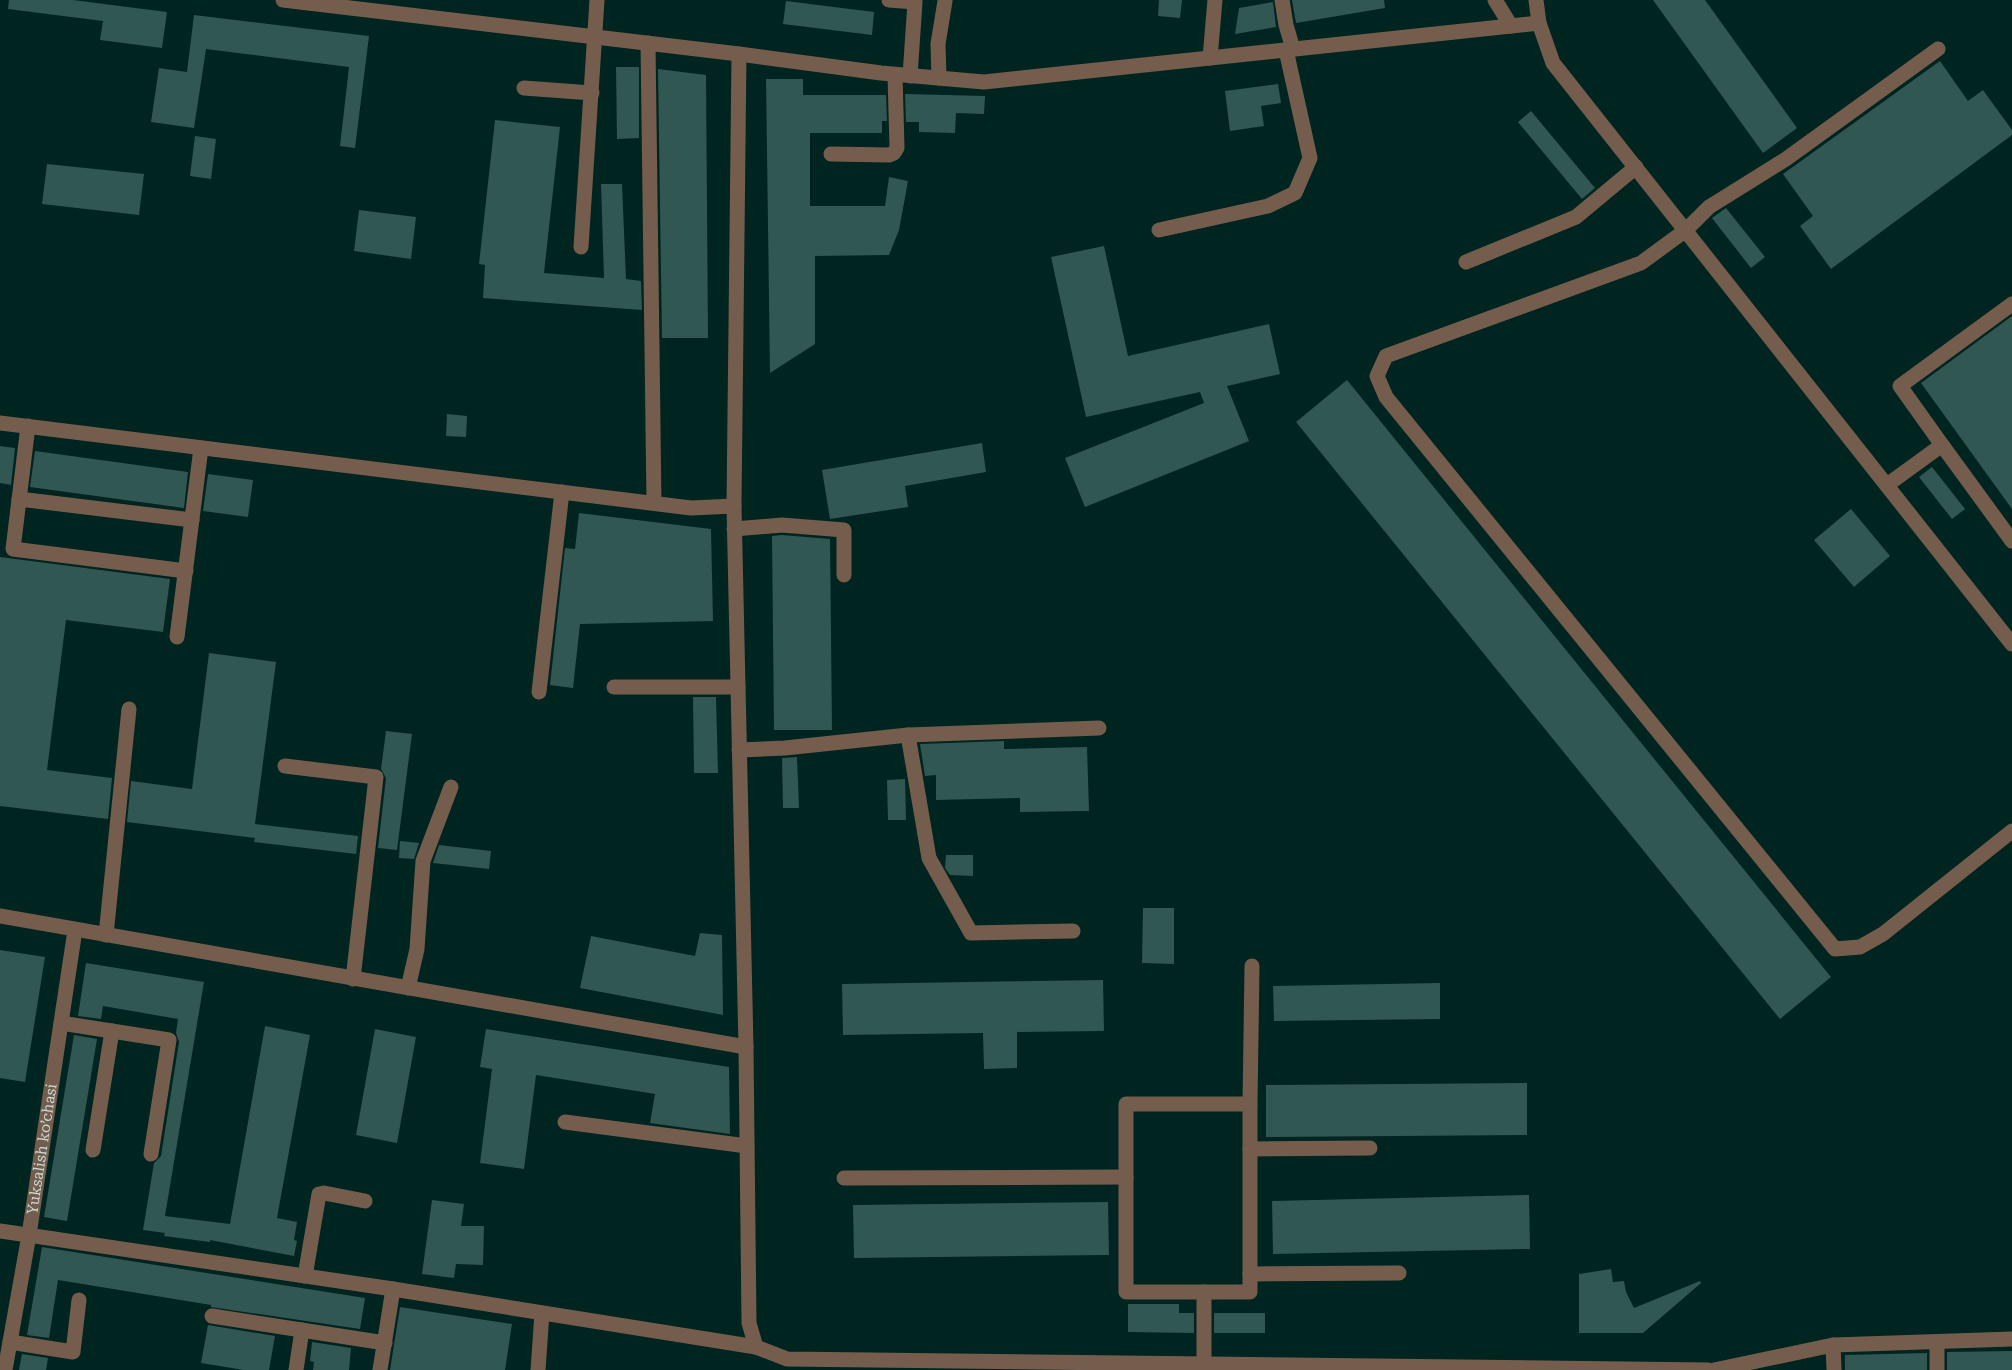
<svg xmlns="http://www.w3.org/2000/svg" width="2012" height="1370" viewBox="0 0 2012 1370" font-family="'Roboto Serif',serif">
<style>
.building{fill:#315752}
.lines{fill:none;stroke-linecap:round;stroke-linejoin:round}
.minor{stroke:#745d4d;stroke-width:15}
.labels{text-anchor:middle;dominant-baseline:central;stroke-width:5;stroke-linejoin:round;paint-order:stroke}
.street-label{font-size:15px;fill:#c7dbd8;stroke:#000a08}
</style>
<rect width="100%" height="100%" fill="#002420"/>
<g class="building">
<path d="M9,0H73L167,12L162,48L100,40L103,21L8,9Z"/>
<path d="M1159,0H1182L1180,18L1158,16Z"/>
<path d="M1292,0H1384L1385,8L1296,23Z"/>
<path d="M1653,0H1705L1797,128L1763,153Z"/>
<path d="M786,1L874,12L872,35L783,24Z"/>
<path d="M1273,2L1276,27L1235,34L1239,8Z"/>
<path d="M194,15L369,36L355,148L340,146L349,67L206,49L194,128L151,122L159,68L187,72Z"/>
<path d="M1940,61L1968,101L1983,90L2012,130V135L1831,269L1800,226L1813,216L1783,174Z"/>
<path d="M616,67H639V138L617,139Z"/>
<path d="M658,69L706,75L708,338H662Z"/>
<path d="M766,79H803V95H886L887,121H882V133H810V206H885L889,177L908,181L899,230L889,255L815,256V344L770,373Z"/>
<path d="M1278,84L1281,103L1261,106L1264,126L1230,131L1225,91Z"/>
<path d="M905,94L985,96L984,114L956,113L955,133L919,132V122H906Z"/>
<path d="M1531,111L1595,188L1582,199L1518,122Z"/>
<path d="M495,120L560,127L544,273L604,278L601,184H622L626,279L641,281L642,310L483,298L485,265L479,264Z"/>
<path d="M195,136L216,139L211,179L190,176Z"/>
<path d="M47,164L144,174L139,215L42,204Z"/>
<path d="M1726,208L1765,257L1751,268L1712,218Z"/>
<path d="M359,210L416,217L411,259L354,251Z"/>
<path d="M1104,246L1128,356L1269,324L1280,374L1227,386L1249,441L1085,507L1065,458L1204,403L1200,392L1086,417L1051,257Z"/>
<path d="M2012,316V509L1921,383Z"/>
<path d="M1347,380L1831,977L1780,1019L1296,422Z"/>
<path d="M447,414L467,416L466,437L446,436Z"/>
<path d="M982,443L986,472L905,486L908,507L830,519L822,470Z"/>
<path d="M0,446L15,448L11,485L0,483Z"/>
<path d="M35,451L188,472L184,508L30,487Z"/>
<path d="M1932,467L1965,509L1952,519L1919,477Z"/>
<path d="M208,474L253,480L248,517L203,511Z"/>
<path d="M1851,509L1890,556L1854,587L1814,540Z"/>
<path d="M579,513L711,529L713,621L580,624L573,688L550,685L565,548L575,549Z"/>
<path d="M782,535L830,539L832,730H774L772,536Z"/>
<path d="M0,557L170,579L163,632L66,620L47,770L112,778L108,819L0,806Z"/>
<path d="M209,653L276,662L255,824L358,836L356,854L254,842L255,838L127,822L131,781L192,789Z"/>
<path d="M693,697H716L718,773H694Z"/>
<path d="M386,731L412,734L397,850L378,848L386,778L381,769Z"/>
<path d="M1004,741V749L1087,747L1089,811L1020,812V798L936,800V775L925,776L920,744Z"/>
<path d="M797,757L799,808H783L782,758Z"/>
<path d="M905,779L906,820H888L887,780Z"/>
<path d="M400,841L419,843L414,859L399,858Z"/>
<path d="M439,845L491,851L489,869L433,863Z"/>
<path d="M946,855H973V876L950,875L945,868Z"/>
<path d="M1143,908H1174V964L1142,963Z"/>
<path d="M700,933L722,935L723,1015L580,988L591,936L695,956Z"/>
<path d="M0,950L45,957L25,1082L0,1078Z"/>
<path d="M86,963L204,982L165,1216L230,1224L265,1026L310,1035L277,1218L297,1222L294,1240L297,1241L294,1256L210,1240V1242L164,1236L165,1233L143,1230L154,1163L161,1156L179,1042L176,1033L178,1019L103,1006L101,1019L78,1016Z"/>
<path d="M1103,980L1104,1031L1017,1032V1068L984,1069L983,1033L843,1035L842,984Z"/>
<path d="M1440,983V1019L1274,1021L1273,986Z"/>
<path d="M375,1029L416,1037L397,1143L356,1135Z"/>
<path d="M486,1029L729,1067L730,1134L650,1123L655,1094L536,1075L524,1169L480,1163L492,1069L480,1067Z"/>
<path d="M74,1035L97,1039L67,1221L44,1217Z"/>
<path d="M1527,1083V1135L1266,1137V1085Z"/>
<path d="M1529,1195L1530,1249L1273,1254L1272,1201Z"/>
<path d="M432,1200L464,1204L461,1226H484L483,1265L456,1264L454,1278L422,1274Z"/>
<path d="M1108,1202L1109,1255L854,1258L853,1205Z"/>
<path d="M42,1247L365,1298L360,1329L211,1307V1305L58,1280L49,1338L27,1335Z"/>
<path d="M1611,1269L1613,1282L1624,1281L1626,1292L1634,1308L1700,1281L1701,1283L1643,1333H1579V1274Z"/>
<path d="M1128,1304H1179V1313H1194V1333L1128,1332Z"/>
<path d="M400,1307L512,1324L505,1370H390Z"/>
<rect x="1214" y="1313" width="51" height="20"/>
<path d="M208,1325L275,1336L269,1370H244L201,1363Z"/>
<path d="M312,1342L351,1348L349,1370H313L314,1362L310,1361Z"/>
<path d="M2012,1351V1370H1947V1352Z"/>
<path d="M1927,1353V1370H1845V1355Z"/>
<path d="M22,1354L48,1358L46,1370H19Z"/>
</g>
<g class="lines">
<g class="minor">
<path d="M283,0L739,54L881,73L984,82L1539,23"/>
<path d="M889,0L915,2L910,76"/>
<path d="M1282,0L1286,25L1293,49"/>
<path d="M1495,0L1511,26"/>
<path d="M1536,0L1539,23L1553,63L2012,644"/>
<path d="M648,43L654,503"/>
<path d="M1938,49L1786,159L1709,207L1686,230L1641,263L1386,356L1377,376L1386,397L1835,949L1860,947L1883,934L2012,831"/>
<path d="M739,54L734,506L746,1047L749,1323L756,1347L787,1359L1708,1370"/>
<path d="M1210,58L1215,0"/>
<path d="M939,78L938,44L945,1"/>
<path d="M524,88L592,93"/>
<path d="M831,154L889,155L894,153L897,148L895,75"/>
<path d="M1159,230L1268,206L1295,193L1310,158L1286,50"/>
<path d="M581,247L597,0"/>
<path d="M1466,262L1576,217L1636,167"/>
<path d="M0,423L691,508L734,506"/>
<path d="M28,426L13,549L186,571"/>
<path d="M1942,445L1900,386L2012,304"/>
<path d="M1887,485L1942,445L2012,541"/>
<path d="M19,499L192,520"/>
<path d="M734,529L782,525L844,530V575"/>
<path d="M177,637L201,448"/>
<path d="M614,687H738"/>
<path d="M539,692L562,492"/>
<path d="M908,735L1099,728"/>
<path d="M739,750L785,748L908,735L929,858L971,933L1073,931"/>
<path d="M285,766L376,777L353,979"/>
<path d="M0,916L746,1047"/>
<path d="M106,935L129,709"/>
<path d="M408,988L417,949L423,861L451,787"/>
<path d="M61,1023L169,1040L151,1154"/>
<rect x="1126" y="1104" width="124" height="188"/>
<path d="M1250,1104L1252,966"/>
<path d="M565,1122L747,1146"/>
<path d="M1250,1149L1370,1148"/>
<path d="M93,1150L112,1031"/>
<path d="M844,1178L1126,1177"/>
<path d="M0,1231L393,1289L756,1347"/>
<path d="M1250,1274L1399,1273"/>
<path d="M305,1276L319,1194L324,1193L365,1201"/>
<path d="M1204,1292V1370"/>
<path d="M212,1316L385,1343"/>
<path d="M10,1342L73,1352L79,1300"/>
<path d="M1937,1342V1370"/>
<path d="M1833,1345L1834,1370"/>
<path id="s1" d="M5,1370L29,1235L75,930"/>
<path d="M296,1370L302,1330"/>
<path d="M380,1370L393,1289"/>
<path d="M538,1370L542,1313"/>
<path d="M1714,1370L1833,1345L2012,1339"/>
</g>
</g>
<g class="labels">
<g class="street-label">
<text stroke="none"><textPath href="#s1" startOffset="224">Yuksalish ko’chasi</textPath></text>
</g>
</g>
</svg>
